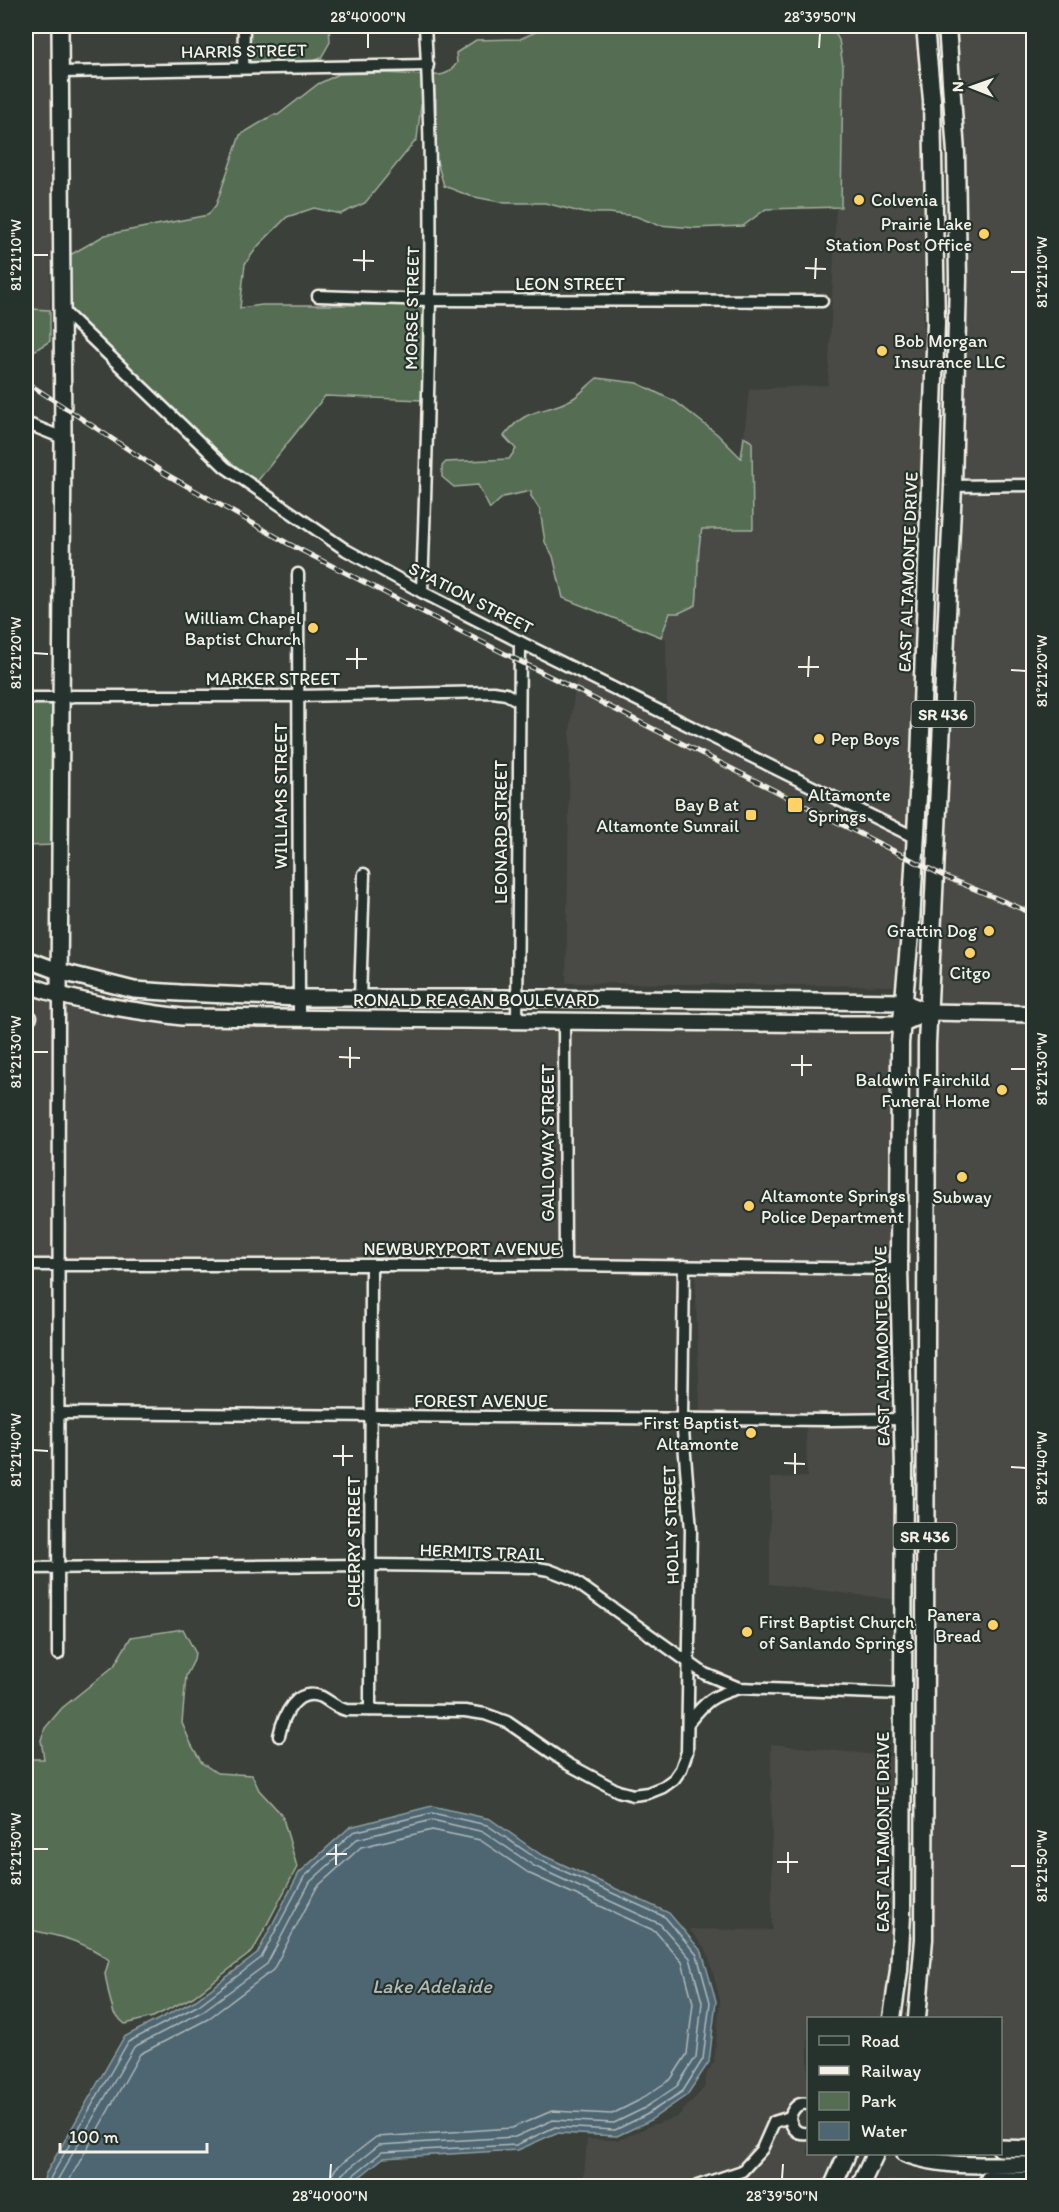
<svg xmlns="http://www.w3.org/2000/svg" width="1059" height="2212" viewBox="0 0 1059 2212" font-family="Itim,sans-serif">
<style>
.built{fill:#494944}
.green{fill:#546d53;stroke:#a4af9e;stroke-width:1.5}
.water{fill:#4d6672;stroke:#909ea1;stroke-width:1.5}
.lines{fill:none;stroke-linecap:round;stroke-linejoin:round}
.shore{stroke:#b1b9b9;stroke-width:1.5}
.street-casing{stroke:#f4f1e8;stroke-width:15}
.secondary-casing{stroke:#f4f1e8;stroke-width:20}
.primary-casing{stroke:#f4f1e8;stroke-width:21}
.street{stroke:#26332d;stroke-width:10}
.secondary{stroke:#26332d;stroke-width:15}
.primary{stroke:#26332d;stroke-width:16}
.rail-casing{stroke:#f4f1e8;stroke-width:5}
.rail{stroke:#26332d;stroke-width:3;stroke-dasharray:9;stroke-linecap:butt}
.ticks{fill:none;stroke:#f4f1e8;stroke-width:2}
.poi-dot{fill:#ffd166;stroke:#26332d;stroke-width:2}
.labels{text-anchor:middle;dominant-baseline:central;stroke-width:4.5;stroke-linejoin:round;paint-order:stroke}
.shield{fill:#26332d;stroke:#b6b8b0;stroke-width:1.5}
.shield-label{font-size:16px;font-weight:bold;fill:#f4f1e8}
.street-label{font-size:18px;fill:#f4f1e8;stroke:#26332d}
.poi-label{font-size:18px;fill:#f4f1e8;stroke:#26332d;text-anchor:end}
.water-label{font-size:20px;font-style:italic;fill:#b1b9b9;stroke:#26332d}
.neatline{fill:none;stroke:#f4f1e8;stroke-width:2}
.ticks-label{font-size:15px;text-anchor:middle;fill:#f4f1e8}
</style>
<rect width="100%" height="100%" fill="#3b403a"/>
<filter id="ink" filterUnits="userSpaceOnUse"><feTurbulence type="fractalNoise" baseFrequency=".0167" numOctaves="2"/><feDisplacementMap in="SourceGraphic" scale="12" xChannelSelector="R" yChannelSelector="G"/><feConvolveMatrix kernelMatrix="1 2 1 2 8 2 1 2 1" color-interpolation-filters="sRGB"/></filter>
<g filter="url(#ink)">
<g class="built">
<path d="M26,26H53L50,310H26Z"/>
<path d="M831,26H916L923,142V414L908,828L667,709L666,639L661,637L669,613L696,605L698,583L699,542L702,529L752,443L744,437L749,389L828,385L836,207L841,206L843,66L839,40Z"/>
<path d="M954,26H1033V480L959,481L964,176Z"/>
<path d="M1033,490V1008L939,1006L959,491Z"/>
<path d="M576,676L907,839L901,986L566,983L570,732Z"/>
<path d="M26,993L53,1003L54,1261L26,1260V1022L37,1021V1012H26Z"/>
<path d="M64,1006L138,1020L198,1026H302L459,1031L558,1029L559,1261H65Z"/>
<path d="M939,1016L1033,1019V2140L1001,2139L1000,2018H924L934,1948L933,1694L935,1493L933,1427L936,1093Z"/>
<path d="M900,1028V1263L695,1261L694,1260L571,1261L570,1029Z"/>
<path d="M695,1271L900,1273L899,1416L700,1413Z"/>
<path d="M806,1425L899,1426L898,1600L770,1584V1478L807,1477Z"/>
<path d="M771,1744L897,1757L893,1952L883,2018H808V2099H797L790,2104L785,2113L769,2120L757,2146L738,2167L686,2186H583L587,2139L619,2140L649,2126L677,2117L704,2088L707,2073L714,2062L720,2000L707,1951L689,1929L772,1930Z"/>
<path d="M785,2124L794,2136L808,2138V2154H840L827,2186H715L746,2174L767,2152L778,2126Z"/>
<path d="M981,2177L976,2186H871L889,2180Z"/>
</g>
<g class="green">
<path d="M249,26H329L330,42L321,58L311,62H249Z"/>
<path d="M549,26H831L839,40L843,66L841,207L766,209L743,226L695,228L658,225L635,216L609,213H584L545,203H505L470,196L444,186L436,158V99H435L434,75C445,76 450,72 457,63L456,53L476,40L520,39Z"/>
<path d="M384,73L422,75L424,104L421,105L417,139L365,203L341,214L314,208L287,217L258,246L245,264L240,308L262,305H424L422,400L325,396L256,483L229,463L70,309V255L105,235L208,215L216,205L240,135L273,115H278L318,84L339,74Z"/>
<path d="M29,309L50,310V341L26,356V310Z"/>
<path d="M597,378L637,383L676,402L717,434L741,458L744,437L752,442L753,529H702C696,553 699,580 696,605L679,613H670L661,637L563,598L553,556L545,542L540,510L531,496V491L503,497L490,509L478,485L454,487L442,477V466L446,462L509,459L516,449L504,436C528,405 543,415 572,399C581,394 589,384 597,378Z"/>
<path d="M26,702L48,703L55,708L54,845L26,846Z"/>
<path d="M183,1629L195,1652L194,1660L186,1676L182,1723L192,1746L202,1763L217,1773L252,1775L259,1790L282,1815L297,1867L253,1951L193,1997L153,2017L125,2024L114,2014L109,1995L105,1974L109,1960C85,1941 55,1935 26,1929V1759H44L41,1740L45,1728L62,1708L114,1666L131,1637Z"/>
</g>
<path class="water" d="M432,1806L490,1819L540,1854L669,1913L702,1952L716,2001L709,2062L687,2095L649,2121L617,2136L556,2133L518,2150L383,2158L348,2186H43L45,2175L124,2037L196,2000L257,1954L299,1873L350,1827Z"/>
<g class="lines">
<g class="shore">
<path d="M49,2186L51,2177L128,2042L199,2005L261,1958L304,1877L353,1832L432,1813L487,1825L537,1859L665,1917L697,1955L710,2002L703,2059L683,2091L646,2115L615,2130L555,2127L516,2145L382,2152L347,2180L345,2186"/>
<path d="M56,2186L58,2179L134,2047L203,2011L267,1964L310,1882L357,1839L432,1820L484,1832L534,1866L660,1924L690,1958L702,2002L696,2057L677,2086L643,2109L614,2123L553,2120L515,2137L379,2145L342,2174L338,2186"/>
<path d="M66,2186L140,2054L208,2019L273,1970L317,1887L361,1847L432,1830L480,1840L530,1874L655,1931L682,1962L693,2003L687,2054L671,2079L638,2101L612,2114L552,2111L512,2128L376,2137L336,2168L331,2176L329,2186"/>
</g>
<g class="street-casing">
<g id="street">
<path d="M243,67L244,26"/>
<path d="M61,72L428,65"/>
<path d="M318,296L429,300L822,301"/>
<path d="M62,310L225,467L346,550L422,592L520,642L916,838"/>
<path d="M26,423L63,438"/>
<path d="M953,486L1034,485"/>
<path d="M298,574L299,1019"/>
<path d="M422,592C428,403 436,214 425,26"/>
<path d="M26,698H62L73,696H297L493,692L506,694L519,701"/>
<path d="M360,999L364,874"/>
<path d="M26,1017H31"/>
<path d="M564,1020L565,1265"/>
<path d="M517,1021L520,642"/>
<path d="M26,1265H565L899,1269"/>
<path d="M59,1413L830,1420L903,1419"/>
<path d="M26,1568L371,1565L532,1567L549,1570L570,1578L705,1674L739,1688L903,1694"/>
<path d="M58,1654L59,996"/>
<path d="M370,1710L371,1266"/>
<path d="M688,1723C706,1701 711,1696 739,1688"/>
<path d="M279,1736C283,1716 296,1686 322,1697C331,1702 335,1707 346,1710L465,1711L485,1714L507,1722L568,1764L618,1791L633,1795L648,1793L663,1787L674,1779L681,1769L687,1752L691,1530L682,1418L684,1266"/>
<path d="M808,2104C798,2102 793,2108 790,2117C791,2128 797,2135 808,2133"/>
<path d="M697,2186L742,2171L762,2149L774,2122L790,2117"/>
<path d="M982,2186L987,2177L1034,2178"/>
</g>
</g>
<g class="secondary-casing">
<g id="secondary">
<path d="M26,959L58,971L134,990L180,993L298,998H541L903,1002L928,1012L1034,1014"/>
<path d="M26,984C77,1003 128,1010 182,1017L843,1024H901L928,1012"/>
<path d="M59,996L63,438L60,26"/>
<path d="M1000,2148L1034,2149"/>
<path d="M905,2154C945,2169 991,2164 1034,2165"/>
</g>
</g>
<g class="primary-casing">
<g id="primary">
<path d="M892,2018L899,1970L902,1915L904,1469L899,1269L900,1043L911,923L920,759L936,323L932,100L925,26"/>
<path d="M917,2018L924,1939L927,1044L953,486L958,279L956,153L947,26"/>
<path d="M833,2186L847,2154"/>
<path d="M860,2186L875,2154"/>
</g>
</g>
<use href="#street" class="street"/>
<use href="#secondary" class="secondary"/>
<use href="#primary" class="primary"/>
<g class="rail-casing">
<path id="rail" d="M26,382L164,473L289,544L884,846L946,877L1034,914"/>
</g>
<use href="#rail" class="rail"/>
</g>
</g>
<path class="ticks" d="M368,48V33M819,48L820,33M33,255H48M353,260L374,261M805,268L826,269M364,271V250M1011,272H1026M815,279L816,258M33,653L48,654M346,659H367M798,667H819M357,669V648M1011,670L1026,671M808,677L809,656M33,1052H48M339,1057L360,1058M791,1065H812M350,1068V1047M1011,1069H1026M802,1076V1055M33,1450L48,1451M333,1456H353M784,1463L805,1464M343,1466V1445M1011,1467L1026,1468M795,1474V1453M33,1849H48M326,1854H347M777,1862H798M336,1865V1844M1011,1866H1026M788,1873V1852M330,2179L331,2164M782,2179L783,2164"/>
<g class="poi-dot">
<circle cx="859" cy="200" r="6"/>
<circle cx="984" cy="234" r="6"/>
<circle cx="882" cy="351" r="6"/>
<circle cx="313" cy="628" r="6"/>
<circle cx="819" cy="739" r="6"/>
<rect x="787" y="797" width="16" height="16" rx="3"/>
<rect x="745" y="809" width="12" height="12" rx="3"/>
<circle cx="989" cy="931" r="6"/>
<circle cx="970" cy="953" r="6"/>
<circle cx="1002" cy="1090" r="6"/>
<circle cx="962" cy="1177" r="6"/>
<circle cx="749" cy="1206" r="6"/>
<circle cx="751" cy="1433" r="6"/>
<circle cx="993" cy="1625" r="6"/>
<circle cx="747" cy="1632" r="6"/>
</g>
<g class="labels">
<g class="shield">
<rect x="911.5" y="701" width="63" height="26" rx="4.5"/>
<rect x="893.5" y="1523" width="63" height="26" rx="4.5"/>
</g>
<g class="shield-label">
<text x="943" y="714">SR 436</text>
<text x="925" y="1536">SR 436</text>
</g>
<g class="street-label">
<text transform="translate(244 51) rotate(-1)">HARRIS STREET</text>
<text x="570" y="284">LEON STREET</text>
<text transform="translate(412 308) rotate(-89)">MORSE STREET</text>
<text transform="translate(908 572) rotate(-88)">EAST ALTAMONTE DRIVE</text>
<text transform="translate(471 598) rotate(27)">STATION STREET</text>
<text x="273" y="679">MARKER STREET</text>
<text transform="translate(281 796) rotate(-90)">WILLIAMS STREET</text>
<text transform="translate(501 832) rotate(-90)">LEONARD STREET</text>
<text x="476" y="1000">RONALD REAGAN BOULEVARD</text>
<text transform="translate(548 1143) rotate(-90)">GALLOWAY STREET</text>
<text x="462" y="1249">NEWBURYPORT AVENUE</text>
<text transform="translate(882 1346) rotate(-91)">EAST ALTAMONTE DRIVE</text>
<text x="481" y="1401">FOREST AVENUE</text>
<text transform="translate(671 1525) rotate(-92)">HOLLY STREET</text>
<text transform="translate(354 1542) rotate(-90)">CHERRY STREET</text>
<text transform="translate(482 1552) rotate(2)">HERMITS TRAIL</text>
<text transform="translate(883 1832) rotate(-90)">EAST ALTAMONTE DRIVE</text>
</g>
<g class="poi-label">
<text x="871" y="200" text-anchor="start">Colvenia</text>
<text x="972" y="224">Prairie Lake<tspan x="972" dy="21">Station Post Office</tspan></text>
<text x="894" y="341" text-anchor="start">Bob Morgan<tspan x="894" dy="21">Insurance LLC</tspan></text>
<text x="301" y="618">William Chapel<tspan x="301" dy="21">Baptist Church</tspan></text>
<text x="831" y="739" text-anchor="start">Pep Boys</text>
<text x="808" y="795" text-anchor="start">Altamonte<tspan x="808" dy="21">Springs</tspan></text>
<text x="739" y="805">Bay B at<tspan x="739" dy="21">Altamonte Sunrail</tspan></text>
<text x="977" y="931">Grattin Dog</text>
<text x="970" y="973" text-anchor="middle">Citgo</text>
<text x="990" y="1080">Baldwin Fairchild<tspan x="990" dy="21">Funeral Home</tspan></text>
<text x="761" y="1196" text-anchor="start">Altamonte Springs<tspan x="761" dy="21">Police Department</tspan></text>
<text x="962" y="1197" text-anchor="middle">Subway</text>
<text x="739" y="1423">First Baptist<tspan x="739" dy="21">Altamonte</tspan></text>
<text x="981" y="1615">Panera<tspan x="981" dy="21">Bread</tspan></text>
<text x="759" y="1622" text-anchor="start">First Baptist Church<tspan x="759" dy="21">of Sanlando Springs</tspan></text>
</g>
<g class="water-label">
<text x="432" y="1986">Lake Adelaide</text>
</g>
</g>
<rect width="1059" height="2212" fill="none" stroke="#26332d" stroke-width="66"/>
<rect x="807" y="2017" width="195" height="138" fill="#26332d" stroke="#787f78" stroke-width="1.5"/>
<rect x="819" y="2036" width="30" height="9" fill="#26332d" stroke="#787f78" stroke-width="1.5"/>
<text x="861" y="2047" font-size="18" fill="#f4f1e8">Road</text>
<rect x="819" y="2066" width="30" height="9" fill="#f4f1e8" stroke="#787f78" stroke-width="1.5"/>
<text x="861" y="2077" font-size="18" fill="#f4f1e8">Railway</text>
<rect x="819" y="2092" width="30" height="18" fill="#546d53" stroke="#787f78" stroke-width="1.5"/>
<text x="861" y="2107" font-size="18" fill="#f4f1e8">Park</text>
<rect x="819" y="2122" width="30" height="18" fill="#4d6672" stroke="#787f78" stroke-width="1.5"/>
<text x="861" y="2137" font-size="18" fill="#f4f1e8">Water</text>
<g transform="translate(972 87) rotate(271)" stroke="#26332d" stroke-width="4.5" paint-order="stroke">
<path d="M0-4.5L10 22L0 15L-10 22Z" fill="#f4f1e8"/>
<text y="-9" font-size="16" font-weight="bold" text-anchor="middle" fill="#f4f1e8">N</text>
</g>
<path d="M60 2143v9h147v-9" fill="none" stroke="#f4f1e8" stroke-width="3"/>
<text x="69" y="2143" font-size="18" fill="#f4f1e8" stroke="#26332d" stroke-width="4.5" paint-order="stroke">100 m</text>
<rect x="33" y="33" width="993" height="2146" class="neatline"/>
<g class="ticks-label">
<text x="368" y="22">28°40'00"N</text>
<text x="820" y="22">28°39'50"N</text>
<text transform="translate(16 255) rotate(-90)" y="5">81°21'10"W</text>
<text transform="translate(1042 272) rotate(-90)" y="5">81°21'10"W</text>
<text transform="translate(16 653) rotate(-90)" y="5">81°21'20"W</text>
<text transform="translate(1042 671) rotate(-90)" y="5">81°21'20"W</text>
<text transform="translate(16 1052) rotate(-90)" y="5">81°21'30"W</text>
<text transform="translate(1042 1069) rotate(-90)" y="5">81°21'30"W</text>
<text transform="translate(16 1450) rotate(-90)" y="5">81°21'40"W</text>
<text transform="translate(1042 1468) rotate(-90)" y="5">81°21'40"W</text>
<text transform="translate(16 1849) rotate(-90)" y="5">81°21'50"W</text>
<text transform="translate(1042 1866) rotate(-90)" y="5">81°21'50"W</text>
<text x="330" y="2201">28°40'00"N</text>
<text x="782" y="2201">28°39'50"N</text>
</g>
</svg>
